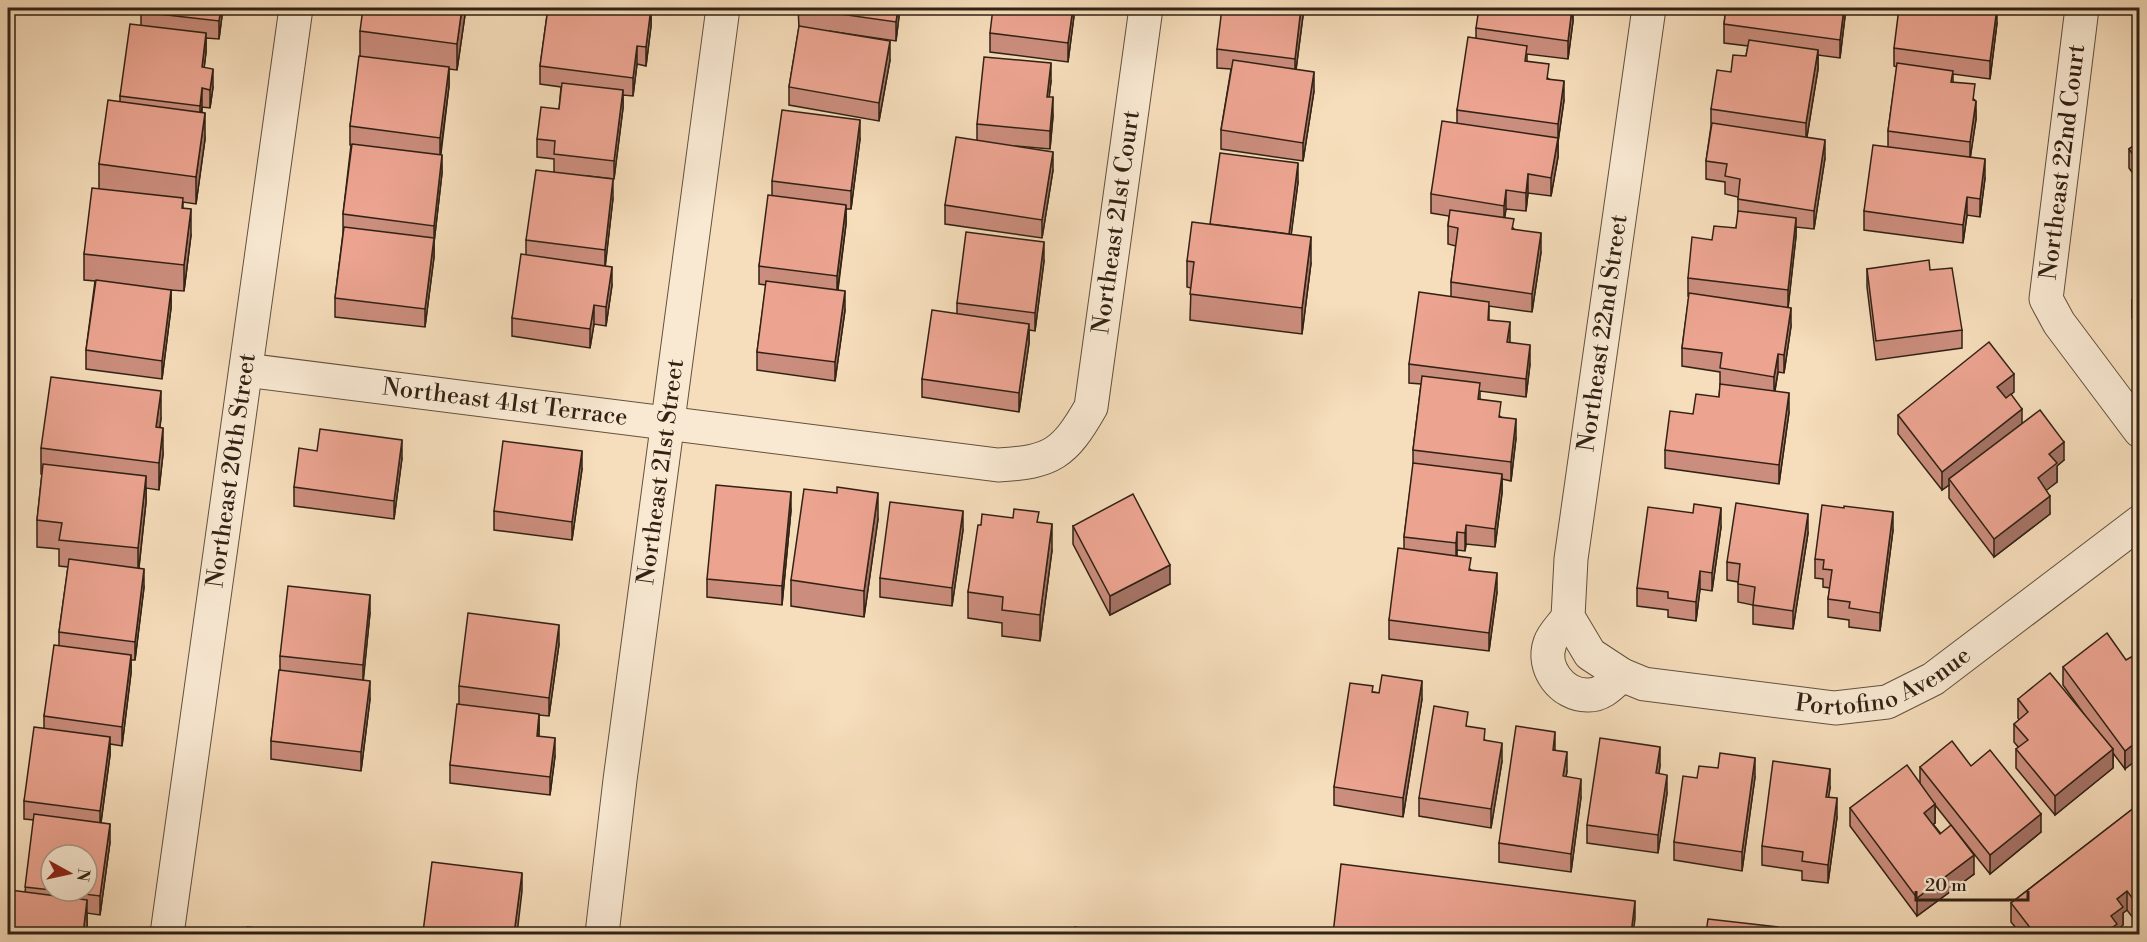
<svg xmlns="http://www.w3.org/2000/svg" width="2147" height="942" viewBox="0 0 2147 942" font-family="'Libre Bodoni',serif">
<style>
.lines{fill:none;stroke-linecap:round;stroke-linejoin:round}
.minor-casing{stroke:#62513e;stroke-width:35}
.minor{stroke:#f9e9d3;stroke-width:33}
.wall{fill:#cb8d7d;stroke:#312215;stroke-width:1.5;fill-rule:evenodd}
.shaded-wall{fill:#a57366;stroke:#312215;stroke-width:1.5}
.building{fill:#eca491;stroke:#312215;stroke-width:1.5}
.labels{text-anchor:middle;dominant-baseline:central;stroke-width:4.5;stroke-linejoin:round;paint-order:stroke}
.street-label{font-size:24px;fill:#312215;stroke:#f9e9d3}
</style>
<rect width="100%" height="100%" fill="#f6ddbb"/>
<filter id="stains"><feTurbulence type="fractalNoise" baseFrequency=".00333" numOctaves="4"/><feColorMatrix values="0 0 0 0 .2 0 0 0 0 .09 0 0 0 0 .02 0 0 0 .5 -.17"/></filter>
<radialGradient id="worn" r=".72"><stop offset=".6" stop-color="#630" stop-opacity="0"/><stop offset="1" stop-color="#630" stop-opacity=".3"/></radialGradient>
<g class="lines">
<g class="minor-casing">
<g id="minor">
<path id="s1" d="M1649,8L1571,559L1568,617L1590,654L1622,675L1644,684L1835,708L1887,702L1933,679L2140,522"/>
<path d="M2082,8L2046,299L2059,323L2140,431"/>
<path id="s2" d="M246,370L998,465C1052,462 1064,454 1091,407L1146,8"/>
<path d="M1568,617C1563,625 1553,634 1550,643C1541,668 1562,695 1587,695C1602,696 1612,684 1622,675"/>
<path id="s3" d="M167,934L296,8"/>
<path id="s4" d="M602,934L620,780L723,8"/>
</g>
</g>
<use href="#minor" class="minor"/>
</g>
<g class="wall">
<path d="M223,8L219,39L206,38V52L204,68L213,87L210,108L202,107V113L205,139L196,204L183,202V208L191,235L184,291L171,290V308L162,379L86,369V350L95,281L84,280V254L99,189V164L120,102V96L141,25V12Z"/>
<path d="M466,8L457,70L449,69V86L441,154L442,173L434,243V257L425,327L335,317V298L343,233V214L351,145H350V126L360,56V31Z"/>
<path d="M548,8H655L654,12H651V26L646,66L637,64L633,96L623,95V108L614,179L588,176L613,198L605,266L612,285L606,326L594,324L590,348L512,336V318L526,254V240L554,172V159L537,157V139L559,109L561,87L540,84V66Z"/>
<path d="M798,8H900L896,41L829,31L890,60L879,121L789,105V87L799,27Z"/>
<path d="M1075,8L1068,62L990,52V33Z"/>
<path d="M1304,8L1296,70L1314,91L1303,161L1221,149V130L1231,69L1217,68V49Z"/>
<path d="M1573,8V21L1568,59L1527,54V61L1549,79L1564,100L1558,142V157L1551,196L1528,193L1526,211L1506,209L1504,218L1514,229L1541,252L1532,312L1489,306V320L1530,364L1526,397L1480,391V399L1501,417L1516,438L1511,481L1502,479V493L1495,547L1466,544L1465,551L1457,550V556L1471,570L1497,592L1489,651L1389,639V620L1404,549V537L1413,468V450L1421,384L1409,383V364L1451,297V282L1456,246L1448,244V226L1449,216L1431,213V194L1457,123V110L1476,38V28Z"/>
<path d="M1726,8H1846L1840,58L1818,55V69L1807,137L1825,158L1814,229L1796,227V236L1788,307L1791,326L1784,373L1778,372L1775,391L1789,412L1779,484L1665,468V450L1693,414L1719,397L1720,386V372L1682,366V348L1689,296H1688V278L1712,240L1736,228L1738,217V197L1725,194V182L1706,179V161L1711,126V109L1731,72L1746,56L1748,46L1724,43V24Z"/>
<path d="M1997,23L1990,79L1953,74V82L1975,100L1976,119L1970,158L1985,178L1980,217L1967,215L1963,243L1864,230V211L1888,147V131L1897,67L1894,66V48Z"/>
<path d="M1051,81L1049,97L1053,116L1050,149L1015,146L1053,170L1042,238L945,224V205L977,140V124Z"/>
<path d="M860,139L851,209H846V224L838,290L845,310L835,381L757,370V352L766,285L759,284V266L772,196V181Z"/>
<path d="M2139,142V182L2129,168V149Z"/>
<path d="M1298,182L1291,234L1311,263L1302,334L1190,320L1191,288L1187,287V261L1210,224Z"/>
<path d="M1044,261L1035,331L1029,330V343L1019,412L922,397V379L957,314V303Z"/>
<path d="M1867,269L1962,330V348L1876,360L1867,287Z"/>
<path d="M2139,294V329L2132,318V300Z"/>
<path d="M2014,392L2011,394L2022,424L2064,460L2057,466V482L2046,490L2050,514L1994,557L1949,498V485L1942,490L1898,434V415Z"/>
<path d="M161,418L160,427L163,454L159,490L146,488V502L139,568L144,587L135,660H131V673L122,746L110,744V755L101,823L110,842L100,915L87,913V926L25,892L34,820L24,819V801L44,728V716L59,645V632L68,567L59,566V549L37,547V520L42,474H41V448ZM51,855L87,891H51Z"/>
<path d="M317,451L402,458L394,519L294,506V487Z"/>
<path d="M582,469L572,540L494,530V511Z"/>
<path d="M791,510L782,605L707,597V579Z"/>
<path d="M878,519L864,617L791,606V580Z"/>
<path d="M1039,523L1052,550L1040,641L1002,636V623L968,618V592L981,525Z"/>
<path d="M1073,526L1170,584L1110,615L1073,544Z"/>
<path d="M1721,527L1712,591L1700,589L1696,621L1668,617V610L1637,606V588Z"/>
<path d="M963,530L952,606L880,597V578Z"/>
<path d="M1893,530L1880,631L1849,627V620L1828,617V599L1830,588L1823,587V579L1815,578V559Z"/>
<path d="M1808,533L1793,629L1753,624V605L1738,602V582L1727,580V562Z"/>
<path d="M370,613L363,680L370,699L361,771L271,759V741L280,670V656Z"/>
<path d="M559,644L549,716L539,715V736L555,756L550,795L450,783V765L459,704V686Z"/>
<path d="M2126,660L2125,769L2113,753V768L2055,815L2016,768V749L2019,748L2014,742V724L2019,720L2018,718V699L2084,714L2063,685V667Z"/>
<path d="M1373,692L1422,699L1403,817L1334,805V787Z"/>
<path d="M1468,727L1485,740L1502,761L1491,828L1419,816V798Z"/>
<path d="M1555,750L1567,771L1566,777L1581,797L1571,872L1499,862V843Z"/>
<path d="M1660,765L1659,774L1667,793L1658,853L1587,843V825Z"/>
<path d="M1971,766L2041,832L1990,874L1935,805V823L1933,824L1974,874L1917,916L1850,826V808L1920,783V767Z"/>
<path d="M1755,777L1742,871L1674,860V842L1697,778Z"/>
<path d="M1830,788L1828,797L1837,817L1828,883L1802,880V871L1762,865V846Z"/>
<path d="M2139,804L2133,918L2127,910L2123,913V925L2117,930V934H2021L2011,922V903Z"/>
</g>
<g class="shaded-wall">
<path d="M221,8H223L219,39V21Z"/>
<path d="M462,8H466L457,70V44Z"/>
<path d="M651,8V26L646,66V47Z"/>
<path d="M898,8H900L896,41V22Z"/>
<path d="M1073,8H1075L1068,62V43Z"/>
<path d="M1301,8H1304L1295,77V59Z"/>
<path d="M1572,8L1573,21L1568,59V41Z"/>
<path d="M1844,8H1846L1840,58V40Z"/>
<path d="M1997,8V23L1990,79V61Z"/>
<path d="M206,33V52L202,86V67Z"/>
<path d="M890,41V60L879,121V103Z"/>
<path d="M637,46V64L633,96V78Z"/>
<path d="M1818,50V69L1806,142V123Z"/>
<path d="M1051,63V81L1047,116V97Z"/>
<path d="M449,67V86L440,156V138Z"/>
<path d="M213,69V87L210,108V90Z"/>
<path d="M1314,72V91L1303,161V143Z"/>
<path d="M1564,81V100L1558,142V124Z"/>
<path d="M202,88V107L200,124V106Z"/>
<path d="M623,90V108L614,179V161Z"/>
<path d="M1053,97V116L1050,149V131Z"/>
<path d="M1976,101V119L1970,160V142Z"/>
<path d="M205,113V139L196,204V177Z"/>
<path d="M860,120V139L851,209V191Z"/>
<path d="M1558,138V157L1551,196V178Z"/>
<path d="M1825,140V158L1814,229V211Z"/>
<path d="M1053,152V170L1042,238V220Z"/>
<path d="M442,155V173L434,243V257L425,327V309L434,239V226Z"/>
<path d="M1985,159V178L1980,217V199Z"/>
<path d="M1298,163V182L1289,252V234Z"/>
<path d="M1528,174V193L1526,211V193Z"/>
<path d="M613,179V198L605,269V250Z"/>
<path d="M1506,190V209L1504,224V206Z"/>
<path d="M1967,197V215L1963,243V225Z"/>
<path d="M846,205V224L837,294V276Z"/>
<path d="M191,209V235L184,291V265Z"/>
<path d="M1796,218V236L1788,309V290Z"/>
<path d="M1541,233V252L1532,312V294Z"/>
<path d="M1311,237V263L1302,334V308Z"/>
<path d="M1044,242V261L1035,331V313Z"/>
<path d="M612,267V285L606,326V307Z"/>
<path d="M171,290V308L162,379V361Z"/>
<path d="M845,291V310L835,381V362Z"/>
<path d="M594,305V324L590,348V329Z"/>
<path d="M1791,308V326L1784,373V355Z"/>
<path d="M1510,322V341L1507,360V342Z"/>
<path d="M1029,324V343L1019,412V393Z"/>
<path d="M1530,345V364L1526,397V379Z"/>
<path d="M1778,354V372L1774,395V377Z"/>
<path d="M2014,374V392L1997,406V387Z"/>
<path d="M161,391V418L156,453V427Z"/>
<path d="M1789,393V412L1779,484V465Z"/>
<path d="M2022,409V427L1949,479V485L1942,490V472Z"/>
<path d="M1516,419V438L1511,481V462Z"/>
<path d="M163,428V454L159,490V463Z"/>
<path d="M402,440V458L394,519V501Z"/>
<path d="M2064,442V460L2057,466V482L2038,497V478L2049,454Z"/>
<path d="M582,451V469L572,540V522Z"/>
<path d="M1502,474V493L1495,547V529Z"/>
<path d="M146,476V502L138,575V548Z"/>
<path d="M791,492V510L782,605V586Z"/>
<path d="M878,493V519L864,617V591Z"/>
<path d="M2050,496V514L1994,557V539Z"/>
<path d="M1721,508V527L1712,591V573Z"/>
<path d="M963,511V530L952,606V588Z"/>
<path d="M1893,512V530L1880,631V613Z"/>
<path d="M1808,514V533L1793,629V611Z"/>
<path d="M1052,524V550L1040,641V615Z"/>
<path d="M1466,525V544L1465,551V533Z"/>
<path d="M1457,532V550L1456,562V543Z"/>
<path d="M1170,565V584L1110,615V596Z"/>
<path d="M144,569V587L135,660V642Z"/>
<path d="M1700,571V589L1696,621V602Z"/>
<path d="M1497,573V592L1489,651V633Z"/>
<path d="M370,595V613L363,684V665Z"/>
<path d="M559,625V644L549,716V698Z"/>
<path d="M131,655V673L122,746V727Z"/>
<path d="M370,681V699L361,771V752Z"/>
<path d="M1422,681V699L1403,817V798Z"/>
<path d="M539,714V732L537,754V736Z"/>
<path d="M1555,732V750H1553Z"/>
<path d="M110,737V755L100,829V811Z"/>
<path d="M555,738V756L550,795V777Z"/>
<path d="M2139,740V758L2125,769V751Z"/>
<path d="M1502,743V761L1491,828V809Z"/>
<path d="M1660,747V765L1656,792V773Z"/>
<path d="M2113,749V768L2055,815V796Z"/>
<path d="M1567,752V771L1563,795V776Z"/>
<path d="M1755,758V777L1742,871V852Z"/>
<path d="M1830,769V788L1826,815V797Z"/>
<path d="M1667,775V793L1658,853V835Z"/>
<path d="M1581,779V797L1571,872V854Z"/>
<path d="M1837,798V817L1828,883V865Z"/>
<path d="M1935,804V823L1924,831V813Z"/>
<path d="M2041,814V832L1990,874V855Z"/>
<path d="M110,824V842L100,915V896Z"/>
<path d="M1974,855V874L1917,916V898Z"/>
<path d="M522,873V891L517,934H514Z"/>
<path d="M2127,891V910L2123,913V925L2117,930V934H2103L2111,916L2117,899Z"/>
<path d="M2139,894V913L2133,918V899Z"/>
<path d="M87,900V926L86,934H83Z"/>
<path d="M1635,901V919L1633,934H1631Z"/>
</g>
<g class="building">
<path d="M142,8H221L219,21L141,12Z"/>
<path d="M363,8H462L457,44L360,31Z"/>
<path d="M548,8H651L646,47L637,46L633,78L540,66Z"/>
<path d="M798,8H898L896,22Z"/>
<path d="M993,8H1073L1068,43L990,33Z"/>
<path d="M1222,8H1301L1295,59L1217,49Z"/>
<path d="M1479,8H1572L1568,41L1476,28Z"/>
<path d="M1726,8H1844L1840,40L1724,24Z"/>
<path d="M1899,8H1997L1990,61L1894,48Z"/>
<path d="M130,24L206,33L202,67L213,69L210,90L202,88L200,106L120,96Z"/>
<path d="M799,26L890,41L879,103L789,87Z"/>
<path d="M1468,37L1527,46L1525,61L1549,64L1547,79L1564,81L1558,124L1457,110Z"/>
<path d="M1749,40L1818,50L1806,123L1711,109L1717,70L1731,72L1733,55L1746,56Z"/>
<path d="M359,56L449,67L440,138L350,126Z"/>
<path d="M984,57L1051,63L1047,97H1053L1050,131L977,124Z"/>
<path d="M1233,60L1314,72L1303,143L1221,130Z"/>
<path d="M1897,63L1953,71L1951,82L1975,84L1973,100L1976,101L1970,142L1888,131Z"/>
<path d="M562,83L623,90L614,161L554,154L555,141L537,139L541,107L559,109Z"/>
<path d="M108,100L205,113L196,177L99,164Z"/>
<path d="M782,110L860,120L851,191L772,181Z"/>
<path d="M1442,121L1558,138L1551,178L1528,174L1526,193L1506,190L1504,206L1431,194Z"/>
<path d="M1712,123L1825,140L1814,211L1738,199L1740,179L1725,176L1727,164L1706,161Z"/>
<path d="M956,137L1053,152L1042,220L945,205Z"/>
<path d="M2139,142V164L2129,149Z"/>
<path d="M352,144L442,155L434,226L343,214Z"/>
<path d="M1873,145L1985,159L1980,199L1967,197L1963,225L1864,211Z"/>
<path d="M1220,153L1298,163L1289,234L1210,224Z"/>
<path d="M536,170L613,179L605,250L526,240Z"/>
<path d="M92,188L183,198L182,208L191,209L184,265L84,254Z"/>
<path d="M768,195L846,205L837,276L759,266Z"/>
<path d="M1450,210L1514,219L1512,229L1541,233L1532,294L1451,282L1458,228L1448,226Z"/>
<path d="M1738,211L1796,218L1788,290L1688,278L1692,237L1712,240L1714,226L1736,228Z"/>
<path d="M1192,222L1311,237L1302,308L1190,294L1194,262L1187,261Z"/>
<path d="M344,227L434,238L425,309L335,298Z"/>
<path d="M966,232L1044,242L1035,313L957,303Z"/>
<path d="M521,254L612,267L606,307L594,305L590,329L512,318Z"/>
<path d="M1929,260L1930,270L1952,268L1962,330L1876,341L1867,269Z"/>
<path d="M96,280L171,290L162,361L86,350Z"/>
<path d="M766,281L845,291L835,362L757,352Z"/>
<path d="M1419,292L1489,302L1488,320L1510,322L1507,342L1530,345L1526,379L1409,364Z"/>
<path d="M1689,293L1791,308L1784,355L1778,354L1774,377L1720,368L1722,353L1682,348Z"/>
<path d="M2139,294V311L2132,300Z"/>
<path d="M932,310L1029,324L1019,393L922,379Z"/>
<path d="M1989,342L2014,374L1997,387L2006,398L2011,394L2022,409L1942,472L1898,415Z"/>
<path d="M1422,376L1480,383L1478,399L1501,402L1499,417L1516,419L1511,462L1413,450Z"/>
<path d="M51,377L161,391L156,427L163,428L159,463L41,448Z"/>
<path d="M1720,384L1789,393L1779,465L1665,450L1670,411L1693,414L1696,394L1719,397Z"/>
<path d="M2040,410L2064,442L2049,454L2057,463L2038,478L2050,496L1994,539L1949,479Z"/>
<path d="M320,429L402,440L394,501L294,487L299,448L317,451Z"/>
<path d="M503,441L582,451L572,522L494,511Z"/>
<path d="M1413,463L1502,474L1495,529L1466,525L1465,533L1457,532L1456,543L1404,537Z"/>
<path d="M43,464L146,476L138,548L59,540L62,523L37,520Z"/>
<path d="M716,485L791,492L782,586L707,579Z"/>
<path d="M837,487L878,493L864,591L791,580L804,489L837,493Z"/>
<path d="M1133,494L1170,565L1110,596L1073,526Z"/>
<path d="M890,502L963,511L952,588L880,578Z"/>
<path d="M1736,503L1808,514L1793,611L1753,605L1755,587L1738,584L1740,564L1727,562Z"/>
<path d="M1694,504L1721,508L1712,573L1700,571L1696,602L1668,598V592L1637,588L1648,507L1693,513Z"/>
<path d="M1822,505L1844,508V506L1893,512L1880,613L1849,608L1850,602L1828,599L1832,570L1823,569L1824,560L1815,559Z"/>
<path d="M1014,509L1039,512L1037,522L1052,524L1040,615L1002,610L1003,597L968,592L978,525H981L982,514L1013,518Z"/>
<path d="M1398,548L1471,558L1469,570L1497,573L1489,633L1389,620Z"/>
<path d="M69,559L144,569L135,642L59,632Z"/>
<path d="M288,586L370,595L363,665L280,656Z"/>
<path d="M468,613L559,625L549,698L459,686Z"/>
<path d="M2107,633L2126,660L2133,656L2137,662L2139,660V740L2125,751L2063,667Z"/>
<path d="M54,645L131,655L122,727L44,716Z"/>
<path d="M279,670L370,681L361,752L271,741Z"/>
<path d="M2050,673L2113,749L2055,796L2016,749L2028,740L2014,724L2028,712L2018,699Z"/>
<path d="M1382,675L1422,681L1403,798L1334,787L1350,683L1373,686L1372,692L1379,693Z"/>
<path d="M457,704L539,714L537,736L555,738L550,777L450,765Z"/>
<path d="M1434,706L1468,712L1466,726L1485,729L1484,740L1502,743L1491,809L1419,798Z"/>
<path d="M1516,726L1555,732L1553,750L1567,752L1563,776L1581,779L1571,854L1499,843Z"/>
<path d="M34,727L110,737L100,811L24,801Z"/>
<path d="M1600,738L1660,747L1656,773L1667,775L1658,835L1587,825Z"/>
<path d="M1952,741L1971,766L1990,750L2041,814L1990,855L1920,767Z"/>
<path d="M1720,753L1755,758L1742,852L1674,842L1683,776L1697,778L1699,766L1718,768Z"/>
<path d="M1773,761L1830,769L1826,797L1837,798L1828,865L1802,861L1803,852L1762,846Z"/>
<path d="M1907,765L1935,804L1924,813L1940,834L1951,825L1974,855L1917,898L1850,808Z"/>
<path d="M2139,804V894L2133,899L2127,891L2117,899L2123,907L2111,916L2117,924L2103,934H2093L2091,931L2087,934H2075L2073,932L2069,934H2035L2011,903Z"/>
<path d="M34,814L110,824L100,896L59,891H87V855H51V890L25,887Z"/>
<path d="M432,862L522,873L514,934H439L423,932Z"/>
<path d="M1341,864L1635,901L1631,934H1333Z"/>
<path d="M10,890L87,900L83,934H8V908Z"/>
<path d="M1708,919L1778,927V934H1693V932L1706,933Z"/>
<path d="M247,927L312,934H246Z"/>
<path d="M1075,927L1107,934H1073Z"/>
<path d="M1825,930L1857,934H1824Z"/>
</g>
<g class="labels">
<g class="street-label">
<text transform="translate(2063 162) rotate(-83)">Northeast 22nd Court</text>
<text stroke="none"><textPath href="#s2" startOffset="1062">Northeast 21st Court</textPath></text>
<text transform="translate(1603 333) rotate(-82)">Northeast 22nd Street</text>
<text stroke="none"><textPath href="#s2" startOffset="261">Northeast 41st Terrace</textPath></text>
<text stroke="none"><textPath href="#s3" startOffset="468">Northeast 20th Street</textPath></text>
<text stroke="none"><textPath href="#s4" startOffset="466">Northeast 21st Street</textPath></text>
<text stroke="none"><textPath href="#s1" startOffset="966">Portofino Avenue</textPath></text>
</g>
</g>
<rect width="2147" height="942" fill="none" stroke="#f6ddbb" stroke-width="30"/>
<rect x="9" y="9" width="2129" height="924" fill="none" stroke="#312215" stroke-width="3"/>
<rect x="15" y="15" width="2117" height="912" fill="none" stroke="#312215" stroke-width="1.5"/>
<g transform="translate(69 873) rotate(98)"><circle r="28" fill="#f9e9d3" stroke="#a99987" stroke-width="1.5"/>
<path d="M0-4.5L10 22L0 15L-10 22Z" fill="#8f2418"/>
<text y="-9" font-size="16" font-weight="bold" text-anchor="middle" fill="#312215">N</text>
</g>
<path d="M1916 891v9h112v-9" fill="none" stroke="#312215" stroke-width="3"/>
<text x="1925" y="891" font-size="18" fill="#312215" stroke="#f9e9d3" stroke-width="4.5" paint-order="stroke">20 m</text>
<rect width="100%" height="100%" filter="url(#stains)"/>
<rect width="100%" height="100%" fill="url(#worn)"/>
</svg>
